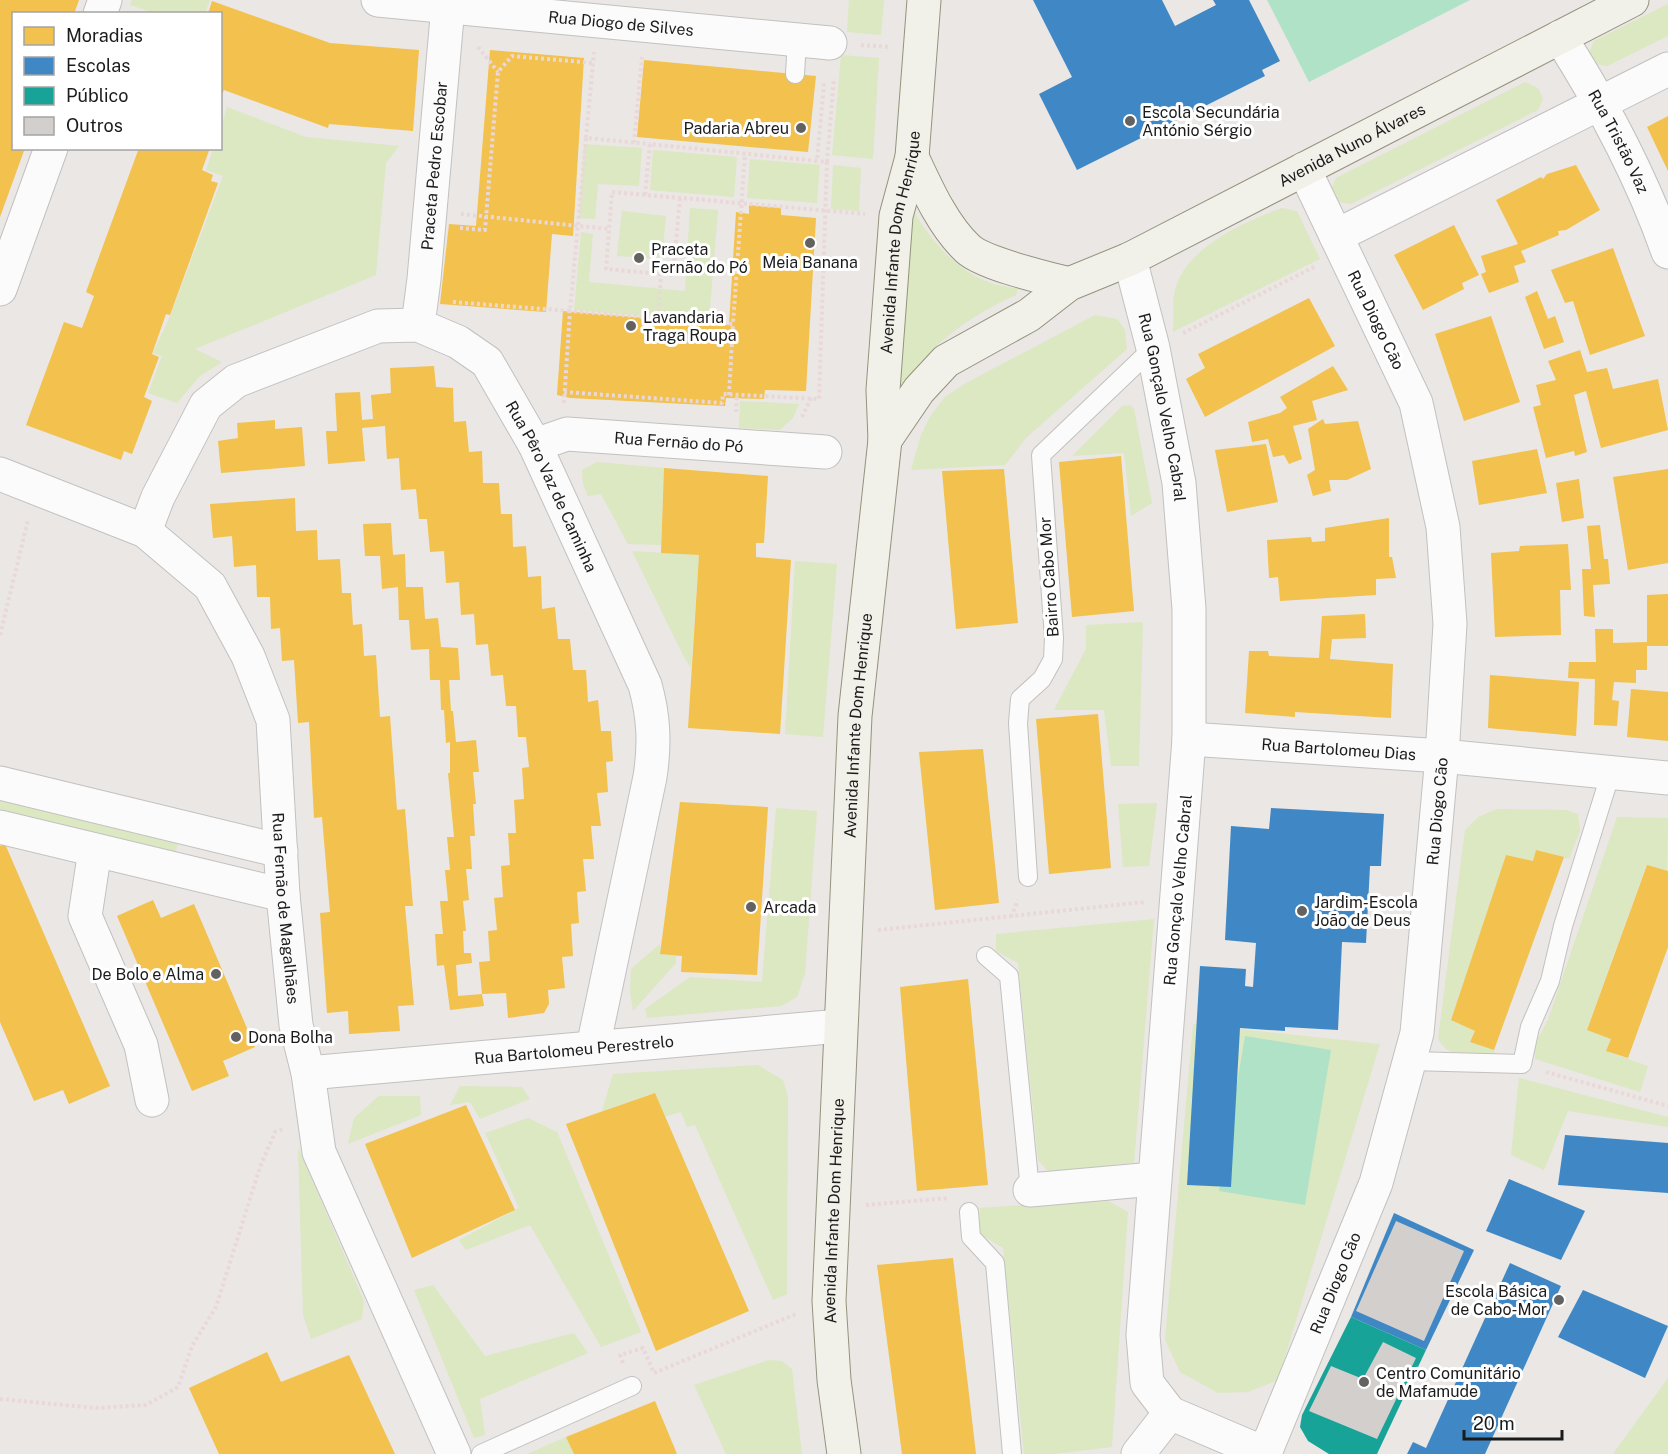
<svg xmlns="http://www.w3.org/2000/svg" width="1668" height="1454" viewBox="0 0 1668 1454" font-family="'Public Sans',sans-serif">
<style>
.grass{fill:#dbe8c2}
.pitch{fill:#afe2c6}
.homes{fill:#f2c14e}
.schools{fill:#3f88c5}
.public{fill:#17a398}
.building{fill:#d2cfcd}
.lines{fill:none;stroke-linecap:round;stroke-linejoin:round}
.lane-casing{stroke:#c2c1c0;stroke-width:20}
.street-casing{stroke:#c2c1c0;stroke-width:35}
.secondary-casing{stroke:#94927d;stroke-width:35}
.path{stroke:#ead8d8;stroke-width:4;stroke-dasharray:3 3;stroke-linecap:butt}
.lane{stroke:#fcfbfb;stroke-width:18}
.street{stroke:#fcfbfb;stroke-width:33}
.secondary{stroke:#f2f1e9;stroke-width:33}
.poi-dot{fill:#636261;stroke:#fff;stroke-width:2}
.labels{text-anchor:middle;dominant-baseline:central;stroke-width:6;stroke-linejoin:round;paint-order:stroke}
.street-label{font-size:16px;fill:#1b1b1b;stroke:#fff}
.poi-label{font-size:16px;fill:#1b1b1b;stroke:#fff;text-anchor:start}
</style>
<rect width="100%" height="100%" fill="#eae7e4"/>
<g class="grass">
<path d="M132,0H210L205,13H155L130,5Z"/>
<path d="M849,0H884L881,35L847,32Z"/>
<path d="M1668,4V36L1607,66L1596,64L1588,55L1594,41Z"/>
<path d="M841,55L879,58L873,159L832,155Z"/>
<path d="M1525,82L1538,88L1543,99L1538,110L1351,204L1339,202L1330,192L1336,178Z"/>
<path d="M227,107L306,137L399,146L386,163L376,275L195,349L222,362L199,377L177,403L148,393L162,356L153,353L170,316L223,176L206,170L213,149L220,148L221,127Z"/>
<path d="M584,144L642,148L639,186L598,184L595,219L579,218Z"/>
<path d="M653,150L737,157L734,197L650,190Z"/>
<path d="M750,159L820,165L817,203L747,198Z"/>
<path d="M833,165L861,168L859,211L831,209Z"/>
<path d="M690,208L718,210L709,321L574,310L581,232L593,234L589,282L685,291Z"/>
<path d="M1282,208L1297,211L1320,259L1173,332C1174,319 1172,302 1175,290C1186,247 1244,222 1282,208Z"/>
<path d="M912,209C935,248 969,286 1018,288L1016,295C964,319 931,344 898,392Z"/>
<path d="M622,211L666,216L662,259L617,256Z"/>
<path d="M1095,315L1117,319L1125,330L1127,349L1027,437L1005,465L911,470L921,435L931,415L945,397L966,383Z"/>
<path d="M740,401L799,404L793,418L780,430L739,428Z"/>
<path d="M1130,405L1134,409L1152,503L1131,516L1124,453L1072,456L1122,406Z"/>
<path d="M597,462L664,468L661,545L628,544L601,494L588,496L583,484L582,470Z"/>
<path d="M632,551L699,555L691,668L684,657Z"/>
<path d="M795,561L837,564L823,737L785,734Z"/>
<path d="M1143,622L1139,766H1111L1104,710H1054L1086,649V625Z"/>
<path d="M0,793L179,839L174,859L0,818Z"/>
<path d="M1157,803L1149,866L1123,867L1118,804Z"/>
<path d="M776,808L817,811L805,974L797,997L781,1006L647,1018L645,1009L690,977L762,982Z"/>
<path d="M1497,809L1566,810L1578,814L1580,831L1569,859L1537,850L1533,861L1506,855L1451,1020L1475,1031L1470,1042L1494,1050L1495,1054C1472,1055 1451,1061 1438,1039L1465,830L1478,817Z"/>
<path d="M1617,817L1668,818L1667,871L1646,866L1587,1029L1611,1039L1606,1051L1648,1066L1640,1092L1535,1059V1044L1548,1020Z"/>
<path d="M1154,919L1134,1163L1049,1172L1038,1160L1018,963L996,951V934Z"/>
<path d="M660,944L661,954L676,955V963L633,1011L630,992L631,969Z"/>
<path d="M1193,1024L1380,1044L1278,1380L1248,1392L1218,1393L1180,1372L1165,1340Z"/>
<path d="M758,1065L783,1080L788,1097L787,1294L773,1300L695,1125L687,1127L681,1112L664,1117L654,1093L602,1111L613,1074Z"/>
<path d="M1519,1078L1668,1117V1127L1568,1111L1544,1170L1511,1155Z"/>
<path d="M460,1086L522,1087L530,1099L480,1119L470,1102L450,1105Z"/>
<path d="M379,1096H420L421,1115L348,1144L354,1118Z"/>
<path d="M528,1118L557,1132L641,1332L601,1347L530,1225L466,1250L459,1240L519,1208L485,1133Z"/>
<path d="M298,1147L364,1301L362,1319L311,1339L303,1315Z"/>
<path d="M1105,1199L1128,1212L1112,1447L1055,1454H1024L1003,1248L978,1233L980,1208Z"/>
<path d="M433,1285L485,1356L574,1333L588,1353L480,1399L485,1435L474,1438L414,1290Z"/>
<path d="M769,1360L782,1361L792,1369L802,1454H726L694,1385Z"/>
<path d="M1668,1378V1454H1613Z"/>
<path d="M566,1437L574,1454H527Z"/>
</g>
<g class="pitch">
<path d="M1267,0H1470L1309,82Z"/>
<path d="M1245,1036L1331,1050L1305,1205L1219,1191Z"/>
</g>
<g class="homes">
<path d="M0,0H79L74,14H14V148H25L0,217Z"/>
<path d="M212,1L330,43L419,50L413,131L329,124L328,128L224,90L220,98V14H208Z"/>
<path d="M490,50L584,58L573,236L552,234L546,312L440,304L449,224L476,226Z"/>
<path d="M644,60L816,76L808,152L637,137Z"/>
<path d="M1668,116V171L1647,127Z"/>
<path d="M139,148H210L202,170L213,175L211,181L218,183L170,315L166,314L152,354L159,357L144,397L152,401L132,454L124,451L121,460L26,425L64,322L82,328L94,296L86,292Z"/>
<path d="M1576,165L1600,210L1566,230L1558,231L1559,235L1521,251L1526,262L1514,266L1519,282L1489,293L1481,274L1486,272L1481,256L1518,244L1496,200L1541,177L1543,179L1547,174Z"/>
<path d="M749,205L781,208V215L816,218L806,391L765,390L764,399L726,398L725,406L570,398L557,395L563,311L729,325L736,212L749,214Z"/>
<path d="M1454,225L1479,275L1462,283L1464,289L1423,310L1394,255Z"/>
<path d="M1613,248L1645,336L1590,355L1573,301L1565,303L1551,270Z"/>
<path d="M1537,291L1548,319L1555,316L1564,342L1544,349L1525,297Z"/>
<path d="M1309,298L1335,346L1205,417L1186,379L1205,368L1198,354Z"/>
<path d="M1491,316L1520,402L1464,421L1435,334Z"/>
<path d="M1580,350L1587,372L1607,368L1613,389L1658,379L1668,430L1601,448L1586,391L1574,395L1587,452L1575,456L1574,451L1546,458L1533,407L1541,405L1536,385L1556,380L1548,361Z"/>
<path d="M434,366L436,387L453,388L454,422L466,421L469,452L482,451L483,483H499L501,514H512L513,547L526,546L528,577L541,576L542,609L555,607L558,639H570L573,670H586L588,702L598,700L601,731H611L613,761L606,762L608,792L597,793L601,826H591L594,859H583L586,891L577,892L579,923L571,924L573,956L562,957L565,988L548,990L549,1004L544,1013L508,1018L506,993L482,994L484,1006L450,1010L444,965L437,966L435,934H443L440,901H448L445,870H450L447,837H454L448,773H450V742L446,743L444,710H441L440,680H430L429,649L411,650L409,620H399L398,587L382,589L380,556H365L363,524L391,523L393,555L405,554L406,587H423L425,619L438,618L441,647L458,648L460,680H449L451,711H453L456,742L476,740L479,772H473L476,804H473L475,836H470L472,869H466L469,900L463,901L466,931H463L464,953H471L472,963L456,965L458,996L482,994L479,962L490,961L488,931L497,930L494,898L503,897L501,866L510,865L508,833H516L514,800L524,799L522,768L529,767L526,737H518L516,706H506L503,675L491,676L488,644L476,645L474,614L461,615L459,582L446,583L444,551L430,552L427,519H419L416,489L401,490L399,458L387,459L385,426L362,428L365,461L328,464L326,431H337L335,393L360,392L362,420L373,419L371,395L391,393L390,368Z"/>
<path d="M1333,366L1348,390L1312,401L1317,420L1293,426L1302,459L1289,464L1284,455L1273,457L1268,439L1252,442L1248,422L1280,413L1287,408L1280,397Z"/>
<path d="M1323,419L1325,424L1358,421L1371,469L1347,480H1329L1331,491L1313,496L1307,475L1315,470L1308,429Z"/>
<path d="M275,420V429L302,427L305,466L221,473L218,441L238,438L237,423Z"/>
<path d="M1266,444L1278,502L1227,512L1215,450Z"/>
<path d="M1537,449L1547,493L1479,505L1472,461Z"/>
<path d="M1121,456L1134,611L1072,617L1059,462Z"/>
<path d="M664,468L768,476L764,543H756V557L791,560L780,734L688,728L699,555L661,553Z"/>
<path d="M1004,469L1018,623L956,629L942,471Z"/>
<path d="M1668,469V563L1628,570L1613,477Z"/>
<path d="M1579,479L1584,518L1562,522L1556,483Z"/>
<path d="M295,498L296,531L317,530L318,560L340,559L342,593H351L353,625L362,624L364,656L376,655L380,717L390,716L397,810L405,809L413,906H405L414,1005L398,1006L400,1031L349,1034L348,1011L327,1013L320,913L330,912L322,817L314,818L309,722L298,723L294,660L282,661L280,628L271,629L270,597H257L256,565L234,567L232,536L213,538L210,504Z"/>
<path d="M1389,518V557H1392L1396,578L1376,579V595L1280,601L1278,577L1269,578L1267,540L1311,537L1312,542L1325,541V528Z"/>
<path d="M1600,525L1604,559H1608L1610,584L1593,585L1595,617L1584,616L1582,569H1591L1587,526Z"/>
<path d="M1568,544L1571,590H1560L1561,635L1495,637L1491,553L1519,551L1520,546Z"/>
<path d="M1668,594V646H1647V670H1636V683L1614,682L1612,700L1619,701L1617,726L1594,725L1595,679L1568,678L1569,662H1596L1595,629H1613V643L1647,642V595Z"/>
<path d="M1365,614L1366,638L1332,639L1330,659L1393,664L1391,718L1295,712V717L1245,713L1249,651H1268L1269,656L1319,658L1322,616Z"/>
<path d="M1490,675L1579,682L1576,736L1488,728Z"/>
<path d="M1631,689L1668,692V741L1627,737Z"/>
<path d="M1098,714L1111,868L1049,874L1036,719Z"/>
<path d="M983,749L999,903L935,910L919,752Z"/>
<path d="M680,802L768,807L757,975L681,972L682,956L660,954Z"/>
<path d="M5,844L110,1086L69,1104L63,1090L34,1101L0,1022V846Z"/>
<path d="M1536,850L1564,857L1494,1050L1470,1042L1475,1031L1451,1020L1506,855L1533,861Z"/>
<path d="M1647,865L1668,871V947L1628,1058L1606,1051L1611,1039L1587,1030Z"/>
<path d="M153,900L161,918L194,904L255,1047L223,1061L229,1076L192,1091L117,916Z"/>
<path d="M968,979L988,1185L917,1191L900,987Z"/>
<path d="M655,1093L749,1311L656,1351L566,1124Z"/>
<path d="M466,1105L515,1210L412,1258L365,1144Z"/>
<path d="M953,1258L976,1454H902L877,1265Z"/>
<path d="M267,1352L281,1382L349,1355L395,1454H219L189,1388Z"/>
<path d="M655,1401L677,1454H574L566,1437Z"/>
</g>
<g class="schools">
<path d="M1033,0H1162L1175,26L1216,5L1213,0H1249L1280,61L1262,70L1265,76L1077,170L1039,94L1072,77Z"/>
<path d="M1271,808L1384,814L1381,866H1370L1366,943L1342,942L1338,1030L1285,1027V1031L1240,1028L1231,1187L1187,1185L1200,966L1246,969L1245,986L1253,987L1256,943L1225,940L1231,826L1269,829Z"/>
<path d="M1565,1135L1668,1143V1193L1558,1185Z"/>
<path d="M1509,1179L1585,1211L1561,1260L1486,1231Z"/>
<path d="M1394,1213L1474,1250L1426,1350L1351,1317Z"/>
<path d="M1510,1263L1561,1286L1485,1454H1407L1413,1442L1426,1448Z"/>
<path d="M1583,1290L1668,1326L1645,1378L1558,1337Z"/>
</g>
<path class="public" d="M1351,1317L1426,1350L1377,1454H1329L1308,1441L1300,1427L1302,1415Z"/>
<g class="building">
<path d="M1396,1221L1464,1251L1424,1341L1356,1311Z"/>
<path d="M1383,1342L1416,1358L1377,1439L1309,1411L1331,1366L1363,1379Z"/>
</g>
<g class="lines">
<g class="lane-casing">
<g id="lane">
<path d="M795,74L797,40"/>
<path d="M1028,877L1018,723L1020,699L1042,679L1053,659L1054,638L1041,455L1153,348"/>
<path d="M986,956L1009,976L1030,1190"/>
<path d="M1410,1061L1522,1064L1530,1027L1550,981L1563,926L1611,772"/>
<path d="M969,1212L971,1237L995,1263L1012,1454"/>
<path d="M481,1454L632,1386"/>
</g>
</g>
<g class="street-casing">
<g id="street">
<path id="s1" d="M378,0L830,43"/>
<path d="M100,14L105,0"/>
<path id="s2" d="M1560,37C1604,106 1641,175 1668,252"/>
<path d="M1336,236L1668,69"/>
<path id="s3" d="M1130,259L1153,348L1179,483L1189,609V739L1143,1335L1147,1383L1170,1413L1266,1454"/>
<path d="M0,289L51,148"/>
<path id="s4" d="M418,325L424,279L448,6"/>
<path id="s5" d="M535,445L567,434L825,452"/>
<path id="s6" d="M0,474L145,531L210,586L248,656L273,720L283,895L296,1025L308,1073L319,1152L454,1454"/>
<path id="s7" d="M145,531L158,497L206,405L236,381L378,326L418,325L458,342L487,362L535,445L645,685C654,717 655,744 650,777L593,1047"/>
<path id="s8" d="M1189,739L1442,756L1668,778"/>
<path d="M0,783L281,851"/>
<path d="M0,827L283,895"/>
<path d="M95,850L85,916L141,1045L152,1100"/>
<path id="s9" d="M308,1073L840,1026"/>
<path d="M1030,1190L1154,1179"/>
<path id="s10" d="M1265,1453L1376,1183L1417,1033L1442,756L1450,624L1443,527L1416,403L1304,169"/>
<path d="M1138,1454L1170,1413"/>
</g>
</g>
<g class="secondary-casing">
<g id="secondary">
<path d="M912,157C926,187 943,226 968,249C985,264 1046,278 1069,284"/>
<path id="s11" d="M885,440L919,390L946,361L1029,315L1069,284L1130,259L1632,0"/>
<path id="s12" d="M844,1454L834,1380L829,1301L855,716L885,440L883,390L896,216L912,157L924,0"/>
</g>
</g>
<g class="path">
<path d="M861,45L890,47"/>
<path d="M478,47L498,72"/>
<path d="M586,138L594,52"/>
<path d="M634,143L642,57"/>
<path d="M827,162L834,78"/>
<path d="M645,195L650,144L817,161L824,83"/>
<path d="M680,198L673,275L606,269L612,192L865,214"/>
<path d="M461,214L609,229"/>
<path d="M460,228L485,230L498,72L512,56L593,63"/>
<path d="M453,302L570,311L586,138L650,144"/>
<path d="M658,318L661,274"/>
<path d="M1183,333L1316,266"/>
<path d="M564,392L722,403L723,394L819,399L827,162L817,161"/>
<path d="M729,395L733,324"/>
<path d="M564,403L570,311L733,324L745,154"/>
<path d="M736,412L737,395"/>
<path d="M802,417L811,398"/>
<path d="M0,635L28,520"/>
<path d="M1011,917L1018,900"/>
<path d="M878,930L1145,902"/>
<path d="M1546,1072L1668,1106"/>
<path d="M866,1205L949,1198"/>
<path d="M623,1363L620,1355L643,1348L654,1373L796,1314"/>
<path d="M0,1399L96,1408L146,1405L178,1387L192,1346L216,1307L260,1167L275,1132L284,1129"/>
</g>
<use href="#lane" class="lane"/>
<use href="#street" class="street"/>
<use href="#secondary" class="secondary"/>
</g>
<g class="poi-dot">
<circle cx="1130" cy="121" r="6"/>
<circle cx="801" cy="128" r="6"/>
<circle cx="810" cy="243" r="6"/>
<circle cx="639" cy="258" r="6"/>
<circle cx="631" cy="326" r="6"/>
<circle cx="751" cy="907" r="6"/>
<circle cx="1302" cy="911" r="6"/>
<circle cx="216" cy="974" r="6"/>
<circle cx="236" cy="1037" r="6"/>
<circle cx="1559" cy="1300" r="6"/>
<circle cx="1364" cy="1382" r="6"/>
</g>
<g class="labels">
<g class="street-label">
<text stroke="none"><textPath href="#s1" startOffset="244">Rua Diogo de Silves</textPath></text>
<text stroke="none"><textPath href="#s2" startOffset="120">Rua Tristão Vaz</textPath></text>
<text stroke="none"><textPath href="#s11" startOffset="561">Avenida Nuno Álvares</textPath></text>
<text stroke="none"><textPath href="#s4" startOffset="160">Praceta Pedro Escobar</textPath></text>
<text stroke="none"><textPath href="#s12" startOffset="1216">Avenida Infante Dom Henrique</textPath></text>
<text transform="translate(1376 320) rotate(64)">Rua Diogo Cão</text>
<text stroke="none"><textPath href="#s3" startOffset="152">Rua Gonçalo Velho Cabral</textPath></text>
<text stroke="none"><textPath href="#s5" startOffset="146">Rua Fernão do Pó</textPath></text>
<text stroke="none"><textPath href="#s7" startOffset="590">Rua Pêro Vaz de Caminha</textPath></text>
<text transform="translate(1049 577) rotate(-94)">Bairro Cabo Mor</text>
<text stroke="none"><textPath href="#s12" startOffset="730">Avenida Infante Dom Henrique</textPath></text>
<text stroke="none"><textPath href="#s8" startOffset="150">Rua Bartolomeu Dias</textPath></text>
<text stroke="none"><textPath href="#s10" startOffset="670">Rua Diogo Cão</textPath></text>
<text transform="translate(1178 890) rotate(-85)">Rua Gonçalo Velho Cabral</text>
<text stroke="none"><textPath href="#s6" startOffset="578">Rua Fernão de Magalhães</textPath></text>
<text stroke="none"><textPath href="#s9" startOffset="267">Rua Bartolomeu Perestrelo</textPath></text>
<text stroke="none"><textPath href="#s12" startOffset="244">Avenida Infante Dom Henrique</textPath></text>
<text stroke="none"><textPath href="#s10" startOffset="184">Rua Diogo Cão</textPath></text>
</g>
<g class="poi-label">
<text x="1142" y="112">Escola Secundária<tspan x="1142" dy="18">António Sérgio</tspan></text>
<text x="789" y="128" text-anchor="end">Padaria Abreu</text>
<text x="651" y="249">Praceta<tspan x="651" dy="18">Fernão do Pó</tspan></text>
<text x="810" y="262" text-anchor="middle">Meia Banana</text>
<text x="643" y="317">Lavandaria<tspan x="643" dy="18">Traga Roupa</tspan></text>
<text x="1314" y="902">Jardim-Escola<tspan x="1314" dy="18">João de Deus</tspan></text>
<text x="763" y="907">Arcada</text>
<text x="204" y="974" text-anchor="end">De Bolo e Alma</text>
<text x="248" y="1037">Dona Bolha</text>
<text x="1547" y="1291" text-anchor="end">Escola Básica<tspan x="1547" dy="18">de Cabo-Mor</tspan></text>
<text x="1376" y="1373">Centro Comunitário<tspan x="1376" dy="18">de Mafamude</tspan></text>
</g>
</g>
<rect x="12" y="12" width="210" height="138" fill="#ffffff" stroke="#a4a4a4" stroke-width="1.5"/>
<rect x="24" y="27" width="30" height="18" fill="#f2c14e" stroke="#a4a4a4" stroke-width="1.5"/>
<text x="66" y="42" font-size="18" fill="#1b1b1b">Moradias</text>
<rect x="24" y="57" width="30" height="18" fill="#3f88c5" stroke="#a4a4a4" stroke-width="1.5"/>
<text x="66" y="72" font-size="18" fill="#1b1b1b">Escolas</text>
<rect x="24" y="87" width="30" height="18" fill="#17a398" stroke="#a4a4a4" stroke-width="1.5"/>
<text x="66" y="102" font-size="18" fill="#1b1b1b">Público</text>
<rect x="24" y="117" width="30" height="18" fill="#d2cfcd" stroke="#a4a4a4" stroke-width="1.5"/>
<text x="66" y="132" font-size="18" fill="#1b1b1b">Outros</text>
<path d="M1464 1430v9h98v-9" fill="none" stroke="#1b1b1b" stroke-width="3"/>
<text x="1473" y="1430" font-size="18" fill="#1b1b1b" stroke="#ffffff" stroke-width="4.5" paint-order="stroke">20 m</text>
</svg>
